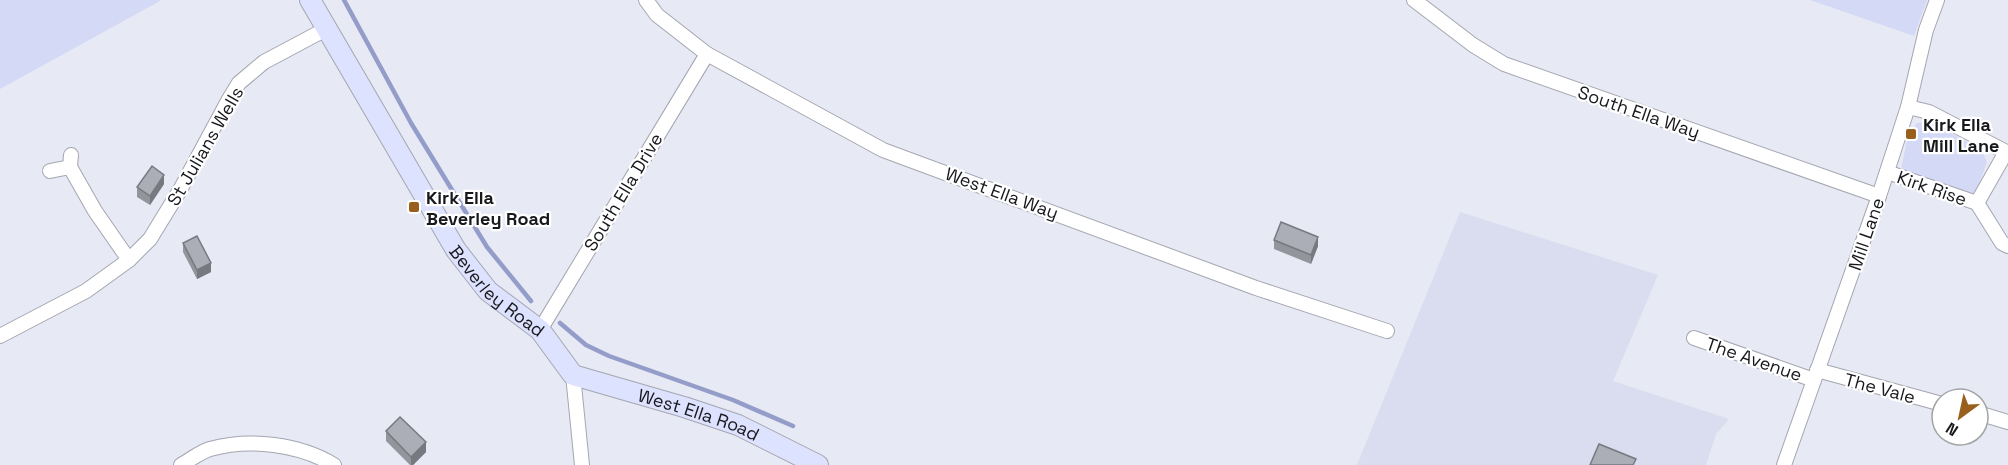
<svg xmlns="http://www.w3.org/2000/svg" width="2008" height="465" viewBox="0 0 2008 465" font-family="'Space Grotesk',sans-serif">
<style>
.built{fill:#d9ddef}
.green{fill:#d4daf6}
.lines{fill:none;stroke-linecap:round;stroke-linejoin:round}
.stream{stroke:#949dc9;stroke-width:4.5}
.street-casing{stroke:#a4a6b0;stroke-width:16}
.secondary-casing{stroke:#a4a6b0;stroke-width:22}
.street{stroke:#fff;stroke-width:14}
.secondary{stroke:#dde2ff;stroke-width:20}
.wall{fill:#93959d}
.shaded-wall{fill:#787980}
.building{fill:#abadb7;stroke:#787980;stroke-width:1.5}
.poi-dot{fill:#98601c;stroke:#fff;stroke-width:2}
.labels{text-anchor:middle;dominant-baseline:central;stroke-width:4.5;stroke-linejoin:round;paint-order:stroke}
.street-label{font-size:18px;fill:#17181c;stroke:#fff}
.poi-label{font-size:18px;font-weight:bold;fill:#17181c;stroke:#fff;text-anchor:start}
</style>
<rect width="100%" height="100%" fill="#e7e9f4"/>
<path class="built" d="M1460,212L1658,275L1613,381L1729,419L1716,434L1706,465H1357Z"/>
<g class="green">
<path d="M0,0H160V1L0,89Z"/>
<path d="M1810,0H1927L1914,36Z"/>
<path d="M1931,122L1981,150L1987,162L1976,192L1965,196L1907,177L1901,170L1908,135L1917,123Z"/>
</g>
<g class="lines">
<g class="stream">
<path d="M344,0L411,123L487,247L531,301"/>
<path d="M560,323L586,345L609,356L733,400L793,426"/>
</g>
<g class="street-casing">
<g id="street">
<path d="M646,0L657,15L707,54L883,150L1256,288L1387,331"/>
<path d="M1414,0L1473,45L1504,64L1879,196"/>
<path d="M1908,107L1929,112L2008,153"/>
<path d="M70,167L95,211L129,260"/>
<path d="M50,171L70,167L71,155"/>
<path d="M1887,172L1977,203L2002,243L2008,246"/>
<path d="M1977,203L2006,152"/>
<path d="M540,330L707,54"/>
<path d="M0,336L86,291L129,260L150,239L180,190L228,101L239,83L264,62L326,29"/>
<path d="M1694,338L1814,380"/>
<path d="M1817,370L1942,404"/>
<path d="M573,375L582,465"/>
<path d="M1978,413L2008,422"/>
<path d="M181,465C190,460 200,452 210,449C250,438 299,444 334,465"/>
<path d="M1784,465L1879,196L1908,107L1926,30L1937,0"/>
</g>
</g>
<g class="secondary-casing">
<g id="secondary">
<path id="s1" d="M310,0L456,250L488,291L540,330L573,375L684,407L738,425L818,465"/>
</g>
</g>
<use href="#street" class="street"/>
<use href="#secondary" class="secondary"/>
</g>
<g class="wall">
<path d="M164,184L150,205L137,197V187Z"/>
<path d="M1274,240L1318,246L1311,264L1274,249Z"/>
<path d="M183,243L211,272L197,279L183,252Z"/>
<path d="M386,431L426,452L413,465H410L386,441Z"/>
</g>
<g class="shaded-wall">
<path d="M164,175V184L150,205V196Z"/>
<path d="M1318,237V246L1311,264V255Z"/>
<path d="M211,263V272L197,279V270Z"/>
<path d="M426,442V452L413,465H411V457Z"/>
</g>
<g class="building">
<path d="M152,166L164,175L150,196L137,187Z"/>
<path d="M1281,222L1318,237L1311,255L1274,240Z"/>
<path d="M197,236L211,263L197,270L183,243Z"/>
<path d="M400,417L426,442L411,457L386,431Z"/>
<path d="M1599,444L1636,459L1633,465H1590Z"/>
</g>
<g class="poi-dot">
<rect x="1905" y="128" width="12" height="12" rx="3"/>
<rect x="408" y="201" width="12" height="12" rx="3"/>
</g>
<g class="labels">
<g class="street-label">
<text transform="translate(1639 112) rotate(19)">South Ella Way</text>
<text transform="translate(205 146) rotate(-60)">St Julians Wells</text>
<text transform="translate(1932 188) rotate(19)">Kirk Rise</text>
<text transform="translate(623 192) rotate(-59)">South Ella Drive</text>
<text transform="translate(1002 193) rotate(20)">West Ella Way</text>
<text transform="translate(1866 234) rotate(-71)">Mill Lane</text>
<text stroke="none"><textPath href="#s1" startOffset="348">Beverley Road</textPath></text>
<text transform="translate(1754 359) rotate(19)">The Avenue</text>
<text transform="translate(1880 388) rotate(15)">The Vale</text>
<text stroke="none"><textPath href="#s1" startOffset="594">West Ella Road</textPath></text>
</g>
<g class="poi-label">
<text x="1923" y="124">Kirk Ella<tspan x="1923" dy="21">Mill Lane</tspan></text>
<text x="426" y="197">Kirk Ella<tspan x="426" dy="21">Beverley Road</tspan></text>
</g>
</g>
<g transform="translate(1960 417) rotate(213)"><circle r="28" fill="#ffffff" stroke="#a2a3a4" stroke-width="1.5"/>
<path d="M0-4.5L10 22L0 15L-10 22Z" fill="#98601c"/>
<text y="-9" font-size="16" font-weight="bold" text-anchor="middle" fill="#17181c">N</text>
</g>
</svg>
